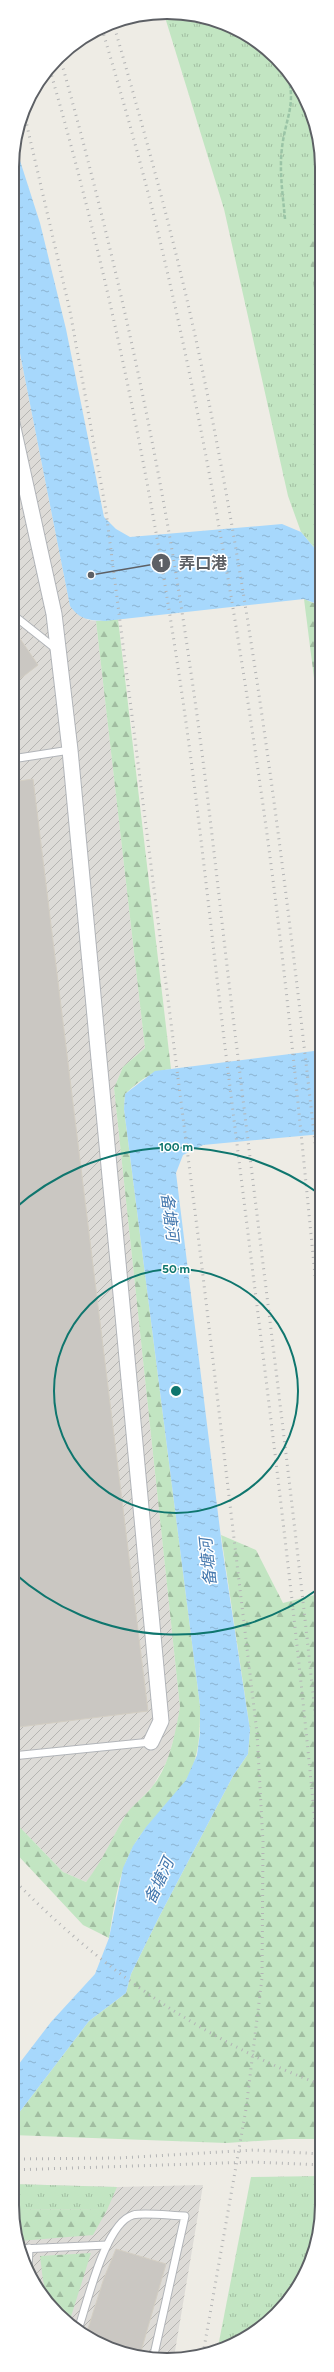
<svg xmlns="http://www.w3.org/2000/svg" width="334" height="2372" viewBox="0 0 334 2372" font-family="Figtree,'Noto Sans SC',sans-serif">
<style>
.industrial{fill:url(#industrial-furrows)}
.grass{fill:url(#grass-tufts)}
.forest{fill:url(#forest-firs)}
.water{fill:url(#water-ripples)}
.building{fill:#cac7c2;stroke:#d3cec3}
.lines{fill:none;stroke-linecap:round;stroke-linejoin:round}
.service-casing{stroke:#b2b5b9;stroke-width:9}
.minor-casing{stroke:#b2b5b9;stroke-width:17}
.path{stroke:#9ac4a6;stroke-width:2.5;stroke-dasharray:4 2;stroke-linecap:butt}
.service{stroke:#fff;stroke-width:7}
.minor{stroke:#fff;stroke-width:15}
.rail{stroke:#b3b4b5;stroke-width:3;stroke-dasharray:1 5;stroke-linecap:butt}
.ring{fill:none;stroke:#0f766e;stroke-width:2}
.labels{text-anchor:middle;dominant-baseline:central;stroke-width:3;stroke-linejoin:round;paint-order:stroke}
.water-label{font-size:16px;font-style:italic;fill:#4478ae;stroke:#fff}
.rim{fill:none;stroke:#5d6065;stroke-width:2}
.centre{fill:#0f766e;stroke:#fff;stroke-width:2}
.ring-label{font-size:12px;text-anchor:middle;font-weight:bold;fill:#0f766e;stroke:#fff;stroke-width:3;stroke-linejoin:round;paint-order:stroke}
.leader{fill:none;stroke:#5d6065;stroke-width:1.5}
.callout-dot{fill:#5d6065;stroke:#fff;stroke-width:1.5}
.mark-label{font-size:12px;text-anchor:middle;font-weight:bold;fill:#fff}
.callout-label{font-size:16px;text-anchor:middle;font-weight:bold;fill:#5d6065;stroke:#fff;stroke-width:3;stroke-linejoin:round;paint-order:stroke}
</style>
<defs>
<pattern id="industrial-furrows" width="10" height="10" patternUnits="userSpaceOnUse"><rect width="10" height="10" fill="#dddbd7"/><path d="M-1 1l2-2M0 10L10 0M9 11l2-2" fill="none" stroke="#b6b5b2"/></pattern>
<pattern id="grass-tufts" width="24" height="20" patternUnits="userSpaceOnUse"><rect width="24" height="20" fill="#c2e5c2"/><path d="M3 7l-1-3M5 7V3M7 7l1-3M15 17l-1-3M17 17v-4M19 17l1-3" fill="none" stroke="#a1bda1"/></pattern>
<pattern id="forest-firs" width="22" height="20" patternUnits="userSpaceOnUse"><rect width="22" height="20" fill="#c2e5c2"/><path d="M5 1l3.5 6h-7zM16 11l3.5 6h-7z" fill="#a1bda1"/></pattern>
<pattern id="water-ripples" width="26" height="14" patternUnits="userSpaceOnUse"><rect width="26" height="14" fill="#a7d8fc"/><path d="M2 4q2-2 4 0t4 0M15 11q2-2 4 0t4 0" fill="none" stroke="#8bb3d0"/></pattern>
</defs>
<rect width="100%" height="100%" fill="#eeece5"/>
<g class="industrial">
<path d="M12,313L70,606L88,620L96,621L145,1048L123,1067L114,1088L180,1707L176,1731L167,1761L153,1786L126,1814L96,1870L86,1882L63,1872L12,1819Z"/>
<path d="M12,2184L117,2187L203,2185L174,2357L157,2360L99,2344L57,2314L24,2264L12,2205Z"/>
</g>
<g class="grass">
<path d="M177,12L235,28L277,58L310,107L322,157V240L308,242L322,342V557L301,532L288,496L224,209L164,14Z"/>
<path d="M322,2176V2215L306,2273L269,2321L217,2352L251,2177Z"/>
<path d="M12,2184L117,2187L107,2210L13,2209Z"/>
</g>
<g class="forest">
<path d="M322,240V342L307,241Z"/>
<path d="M304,599L318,605L322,630V741Z"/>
<path d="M118,619L171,1069C149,1072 141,1080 125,1094L124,1109L200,1706C200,1732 200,1757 186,1780C173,1803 147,1821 133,1847C118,1874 114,1907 109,1938L83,1925L12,1849V1819L63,1872L86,1882C102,1862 112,1838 125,1816C132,1805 144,1797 152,1787C170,1765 175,1734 180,1707L114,1088L123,1067L145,1048L96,621Z"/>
<path d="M221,1535L256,1550L283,1603L322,1593V2139H289L226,2143L12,2135V2122L89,2021L126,1993L131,1974L158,1919L233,1776L248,1754L250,1730Z"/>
<path d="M13,2209L107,2210L93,2235L19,2241Z"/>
<path d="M91,2253L69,2323C43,2304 44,2286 40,2256Z"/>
</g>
<g class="water">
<path d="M15,145L40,223L66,329L104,517L116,529L130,537L282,524L301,532L322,557V606L304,599L105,621C89,620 80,620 70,606L12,313V157Z"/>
<path d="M322,1050V1134L203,1145L183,1155L176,1173L222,1546L250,1730L248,1754L233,1776L158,1919L131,1974L126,1993L89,2021L12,2122V2073L51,2022L95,1974L109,1938L123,1868L133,1846L146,1827L186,1780L197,1755L200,1733V1706L124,1109L125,1094L155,1071Z"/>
</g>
<g class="building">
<path d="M12,627L38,665L12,685Z"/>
<path d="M33,779L148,1711L19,1727L12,1671V782Z"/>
<path d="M116,2249L166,2264L140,2355L99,2344L86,2335L104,2278Z"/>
</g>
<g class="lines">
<g class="service-casing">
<g id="service">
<path d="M12,614L56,649"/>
<path d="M12,759L70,750"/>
<path d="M12,1756L151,1742"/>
<path d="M21,2249L107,2245"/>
<path d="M28,2271L29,2248"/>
<path d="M78,2330C87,2304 105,2223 133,2215C144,2212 173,2216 185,2216L153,2359"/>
</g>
</g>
<g class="minor-casing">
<path id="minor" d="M12,423L54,614L70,750L161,1721L151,1742"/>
</g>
<path class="path" d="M285,219C283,196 279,171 282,148C285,119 298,102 286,72"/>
<use href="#service" class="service"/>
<use href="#minor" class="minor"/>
<g class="rail">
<path d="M113,22C146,137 178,252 202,368C259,644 291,925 322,1206"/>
<path d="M102,29C125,106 147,184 165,262C205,434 235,609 260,784C287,970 303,1158 322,1345"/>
<path d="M60,57C116,257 161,460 190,666C209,793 221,922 237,1049C266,1293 298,1537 322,1782"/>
<path d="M50,70C106,264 147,462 177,661C199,803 212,945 230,1087C263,1358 299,1629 322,1902"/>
<path d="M24,113L70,311L106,511L201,1259L257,1733L263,1842L262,1978L246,2109L203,2354"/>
<path d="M12,1878C99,1968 204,2041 322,2085"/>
<path d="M12,2159L119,2158L254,2150L322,2154"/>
<path d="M12,2170L254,2162L322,2165"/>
</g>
</g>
<g class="ring">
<circle cx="176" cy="1391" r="122"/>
<path d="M321 1587A244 244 0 0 1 13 1572M13 1210A244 244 0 0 1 321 1195"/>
</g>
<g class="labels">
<g class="water-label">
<text transform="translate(170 1217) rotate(83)">备塘河</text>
<text transform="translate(208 1562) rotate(-96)">备塘河</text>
<text transform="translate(159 1881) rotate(-65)">备塘河</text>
</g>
</g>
<path d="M0 0H334V2372H0ZM167 19H167A148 148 0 0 1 315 167V2205A148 148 0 0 1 167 2353H167A148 148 0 0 1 19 2205V167A148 148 0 0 1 167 19Z" fill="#fff" fill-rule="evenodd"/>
<path class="rim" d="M167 19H167A148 148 0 0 1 315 167V2205A148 148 0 0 1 167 2353H167A148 148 0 0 1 19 2205V167A148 148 0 0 1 167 19Z"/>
<circle cx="176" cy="1391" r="6" class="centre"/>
<g class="ring-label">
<text x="176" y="1151">100 m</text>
<text x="176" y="1273">50 m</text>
</g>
<path class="leader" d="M91 575L161 563"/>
<g class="callout-dot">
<circle cx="91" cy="575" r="4"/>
<circle cx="161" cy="563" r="10"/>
</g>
<g class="mark-label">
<text x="161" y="567">1</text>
</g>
<g class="callout-label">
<text x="203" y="569">弄口港</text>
</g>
</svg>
